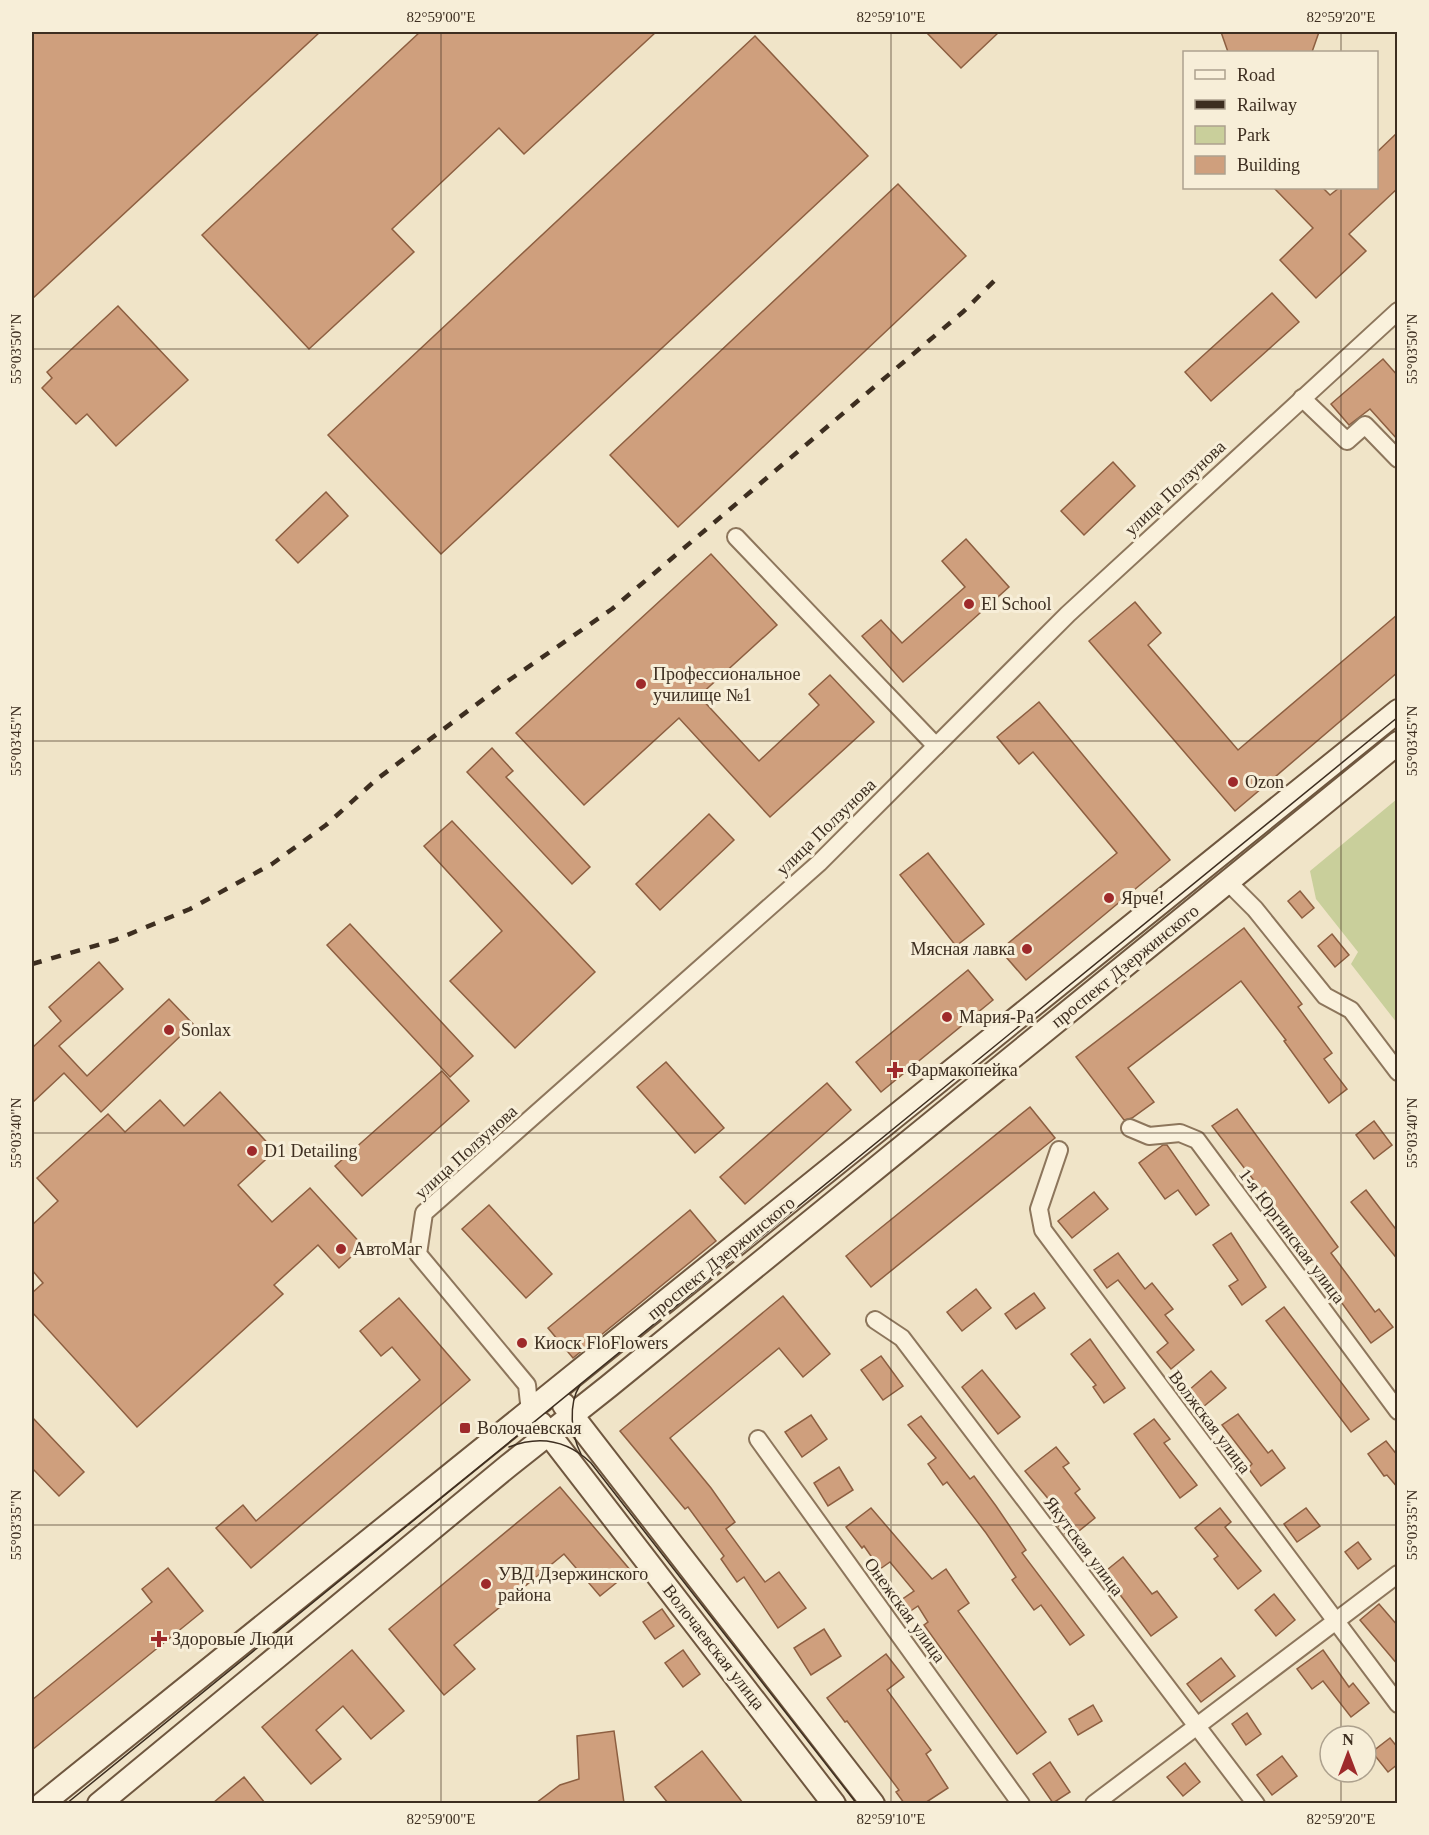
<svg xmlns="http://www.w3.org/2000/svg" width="1429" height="1835" viewBox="0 0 1429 1835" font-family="'Times New Roman',serif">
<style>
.green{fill:#c9cf9b}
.building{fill:#cf9f7d;stroke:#8d5f41;stroke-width:1.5}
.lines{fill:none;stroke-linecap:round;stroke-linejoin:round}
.minor-casing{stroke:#8d765c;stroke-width:20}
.secondary-casing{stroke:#6f573f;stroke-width:26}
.minor{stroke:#faf1dc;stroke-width:16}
.secondary{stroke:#faf1dc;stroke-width:22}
.tram{stroke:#3d2e20;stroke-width:1.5}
.rail{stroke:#3d2e20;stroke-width:4.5;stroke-dasharray:10 10;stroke-linecap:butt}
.ticks{fill:none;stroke:#3d2e20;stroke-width:1.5;stroke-opacity:0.45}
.poi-dot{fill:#9e2a2b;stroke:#f7eed8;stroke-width:2}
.labels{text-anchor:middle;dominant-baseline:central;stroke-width:6;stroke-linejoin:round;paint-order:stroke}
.street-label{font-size:18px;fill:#3d2e20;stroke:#f7eed8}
.poi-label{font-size:18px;fill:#3d2e20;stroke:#f7eed8;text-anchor:start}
.neatline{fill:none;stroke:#3d2e20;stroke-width:2}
.ticks-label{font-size:15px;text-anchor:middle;fill:#3d2e20}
</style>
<rect width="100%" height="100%" fill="#f0e4c8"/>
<path class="green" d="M1397,799V1023L1351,964L1358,952L1316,899L1310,871Z"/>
<g class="building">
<path d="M32,32H320L32,299Z"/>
<path d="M420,32H656L524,154L499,128L392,229L414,252L309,349L202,235Z"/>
<path d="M926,32H999L961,68Z"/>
<path d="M1221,32H1319L1312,52H1228Z"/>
<path d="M755,36L868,156L441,554L328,435Z"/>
<path d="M1398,132V188L1349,234L1366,251L1316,298L1280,260L1313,228L1274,188H1323L1330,195L1339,188H1377V152Z"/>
<path d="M898,184L966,256L678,527L610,455Z"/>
<path d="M1272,293L1299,322L1211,401L1185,372Z"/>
<path d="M118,306L188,380L116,446L87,414L76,424L42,388L52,378L47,372Z"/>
<path d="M1383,359L1398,376V440L1370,409L1349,425L1331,404Z"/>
<path d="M1113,462L1135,486L1084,535L1061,511Z"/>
<path d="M326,492L348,516L298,563L276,540Z"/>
<path d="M966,539L1009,587L903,682L862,636L881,620L902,643L965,587L942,561Z"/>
<path d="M711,554L777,625L699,696L759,761L819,705L809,694L830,675L874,722L770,817L679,718L584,805L516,733Z"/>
<path d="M1135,602L1161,633L1148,645L1238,750L1398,614V672L1235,811L1089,641Z"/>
<path d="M1039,702L1170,860L1026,980L1000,950L1117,853L1033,752L1019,764L997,737Z"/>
<path d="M492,748L513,771L506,777L590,867L572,884L467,772Z"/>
<path d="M709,814L734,840L660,910L636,884Z"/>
<path d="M452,821L595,972L515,1048L450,981L502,931L424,846Z"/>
<path d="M928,853L984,924L956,946L900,875Z"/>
<path d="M1300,891L1314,908L1302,918L1288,901Z"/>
<path d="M350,924L473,1056L450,1077L327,945Z"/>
<path d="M1244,928L1302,1004L1298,1007L1332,1053L1324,1059L1347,1089L1329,1103L1284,1041L1286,1040L1241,981L1128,1068L1154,1102L1132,1118L1124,1120L1076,1057Z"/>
<path d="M1332,934L1349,955L1335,967L1318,946Z"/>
<path d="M99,962L123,989L59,1046L87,1076L169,999L193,1024L101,1112L64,1073L32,1103V1048L61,1021L49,1007Z"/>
<path d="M968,970L993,1000L881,1092L856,1062Z"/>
<path d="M666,1062L724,1128L695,1153L637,1087Z"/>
<path d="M442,1071L469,1101L362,1196L335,1166Z"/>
<path d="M827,1083L851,1110L745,1204L720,1177Z"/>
<path d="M220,1092L275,1151L238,1185L272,1222L310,1188L363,1246L339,1268L318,1245L274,1285L283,1294L137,1427L32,1312V1293L43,1283L32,1270V1225L58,1201L37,1178L108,1114L125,1132L160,1100L184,1126Z"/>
<path d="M1030,1107L1055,1138L871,1287L846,1256Z"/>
<path d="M1237,1109L1338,1247L1331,1253L1375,1312L1379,1309L1393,1327L1371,1343L1264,1196L1265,1195L1212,1126Z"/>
<path d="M1374,1121L1392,1145L1374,1159L1356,1135Z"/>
<path d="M1163,1145H1167L1209,1205L1196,1215L1178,1190L1165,1199L1139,1163Z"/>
<path d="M1366,1190L1398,1232V1260L1351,1202Z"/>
<path d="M1094,1192L1108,1209L1072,1238L1058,1221Z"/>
<path d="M489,1205L552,1274L526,1298L462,1229Z"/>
<path d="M690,1210L716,1241L573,1358L548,1328Z"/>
<path d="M1231,1233L1266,1287L1242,1305L1229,1286L1238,1280L1213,1245Z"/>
<path d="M1118,1253L1145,1289L1152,1283L1173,1309L1165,1315L1194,1350L1171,1369L1157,1352L1168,1343L1118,1280L1107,1288L1094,1270Z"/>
<path d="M976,1289L991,1308L962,1331L947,1312Z"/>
<path d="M1034,1293L1045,1308L1016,1329L1005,1314Z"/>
<path d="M783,1296L830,1354L803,1377L779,1348L670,1438L711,1488L735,1522L726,1529L765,1582L779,1572L806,1608L778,1628L744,1577L737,1582L721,1559L724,1556L688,1507L685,1509L620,1431Z"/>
<path d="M399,1298L470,1380L251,1568L216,1528L243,1505L256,1521L420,1380L392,1347L381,1356L360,1331Z"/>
<path d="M1284,1307L1369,1419L1351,1432L1266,1321Z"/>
<path d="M1090,1339L1125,1388L1104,1403L1093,1387L1096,1385L1071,1354Z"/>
<path d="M881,1356L903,1386L883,1400L861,1370Z"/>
<path d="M982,1370L1020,1417L998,1434L962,1387Z"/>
<path d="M1211,1371L1226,1388L1203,1407L1189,1390Z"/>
<path d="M1238,1414L1268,1453L1272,1450L1285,1468L1261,1486L1248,1468L1252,1464L1222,1425Z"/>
<path d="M811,1415L827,1439L802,1457L785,1432Z"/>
<path d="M921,1416L970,1479L974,1476L996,1506L1026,1550L1022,1553L1084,1635L1070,1645L1041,1605L1034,1610L1012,1580L1016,1577L986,1533L947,1482L943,1485L928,1464L936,1458L908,1425Z"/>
<path d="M32,1417L84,1472L59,1496L32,1468Z"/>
<path d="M1154,1419L1170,1439L1164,1443L1197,1485L1180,1498L1134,1434Z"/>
<path d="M1386,1441L1398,1456V1488L1387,1475L1384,1476L1368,1454Z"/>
<path d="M1056,1447L1069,1463L1063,1467L1080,1489L1075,1493L1095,1518L1069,1539L1054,1520L1061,1514L1025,1471Z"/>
<path d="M839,1467L853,1490L828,1506L814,1483Z"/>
<path d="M560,1487L631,1571L600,1596L564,1554L454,1645L475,1669L444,1695L389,1629Z"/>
<path d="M871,1508L932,1579L946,1569L969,1603L958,1611L1046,1732L1017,1754L924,1625L928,1622L918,1606L909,1612L901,1600L914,1591L890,1562L880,1569L864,1546L862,1548L846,1527Z"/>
<path d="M1220,1508L1231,1522L1225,1527L1261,1571L1238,1589L1214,1559L1218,1556L1195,1528Z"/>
<path d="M1306,1508L1320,1526L1297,1542L1284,1524Z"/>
<path d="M1358,1542L1371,1559L1358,1569L1345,1552Z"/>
<path d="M1123,1557L1152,1594L1157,1591L1177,1617L1151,1636L1118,1592L1113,1597L1097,1578Z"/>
<path d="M168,1568L203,1611L32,1750V1700L152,1602L142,1589Z"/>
<path d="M1274,1594L1295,1620L1276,1636L1255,1610Z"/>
<path d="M1379,1604L1398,1626V1665L1360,1620Z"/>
<path d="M662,1609L674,1626L655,1639L643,1622Z"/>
<path d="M824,1629L841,1656L811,1675L794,1648Z"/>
<path d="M352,1650L404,1711L371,1739L343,1706L316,1730L341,1759L311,1784L262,1727Z"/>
<path d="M683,1650L700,1674L683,1687L665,1663Z"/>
<path d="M1323,1650L1349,1687L1353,1683L1369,1703L1351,1717L1323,1681L1312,1689L1297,1669Z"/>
<path d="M886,1654L904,1677L887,1690L931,1750L926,1754L948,1788L925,1803H904L896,1792L899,1790L847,1721L845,1722L827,1698Z"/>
<path d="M1221,1658L1235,1676L1201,1702L1187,1684Z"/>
<path d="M1093,1705L1102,1721L1078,1735L1069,1719Z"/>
<path d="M1247,1713L1261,1734L1246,1745L1232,1724Z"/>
<path d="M614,1731L624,1803H536L560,1785L579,1779L577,1736Z"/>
<path d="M1390,1738L1398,1748V1764L1388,1772L1372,1752Z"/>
<path d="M702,1751L743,1803H668L655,1787Z"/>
<path d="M1282,1756L1297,1776L1272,1795L1257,1775Z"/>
<path d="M1050,1762L1070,1792L1053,1803L1033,1774Z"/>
<path d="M1185,1763L1200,1782L1183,1796L1167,1777Z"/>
<path d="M244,1777L265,1803H213Z"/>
</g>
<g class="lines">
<g class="minor-casing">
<g id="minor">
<path d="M1302,398L1347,441L1365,425L1398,459"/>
<path d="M736,537L936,746"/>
<path d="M1228,882L1255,909L1325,996L1351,1010L1398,1072"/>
<path d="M1130,1128L1149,1136L1180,1133L1197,1140L1398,1411"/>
<path d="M1059,1150L1039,1209L1043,1230L1398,1704"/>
<path d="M875,1320L902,1338L1256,1804"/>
<path d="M530,1412L527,1385L418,1254L424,1213L819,863L1068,614L1398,311"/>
<path d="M758,1439L1021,1804"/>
<path d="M1094,1804L1398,1574"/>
</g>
</g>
<g class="secondary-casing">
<g id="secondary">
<path d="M564,1405L873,1804"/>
<path d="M541,1424L834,1804"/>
<path d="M42,1804L1398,711"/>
<path d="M99,1804L508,1466L609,1386L1398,743"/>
</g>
</g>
<use href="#minor" class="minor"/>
<use href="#secondary" class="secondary"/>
<g class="tram">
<path d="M580,1385C568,1404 571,1435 581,1454"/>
<path d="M509,1447C540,1435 567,1440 591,1463L857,1804"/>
<path d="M66,1804L1398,717"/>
</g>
<path class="rail" d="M32,964L115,940L190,909L272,864L326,825L377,779L505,683L612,609L964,311L997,278"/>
</g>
<path class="ticks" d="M441,32V1804M891,32V1804M1341,32V52M1341,188V1736M32,349H1398M32,741H1398M32,1133H1398M32,1525H1398M1341,1772V1804"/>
<g class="poi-dot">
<circle cx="969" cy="604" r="6"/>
<circle cx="641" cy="684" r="6"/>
<circle cx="1233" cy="782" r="6"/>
<circle cx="1109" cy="898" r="6"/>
<circle cx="1027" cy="949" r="6"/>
<circle cx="947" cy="1017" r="6"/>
<circle cx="169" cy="1030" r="6"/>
<path d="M892 1061h6v6h6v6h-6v6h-6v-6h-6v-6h6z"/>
<circle cx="252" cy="1151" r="6"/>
<circle cx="341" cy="1249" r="6"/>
<circle cx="522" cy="1343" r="6"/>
<rect x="459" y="1422" width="12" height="12" rx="3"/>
<circle cx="486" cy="1584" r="6"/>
<path d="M156 1630h6v6h6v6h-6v6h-6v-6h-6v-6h6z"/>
</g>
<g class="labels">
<g class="street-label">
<text transform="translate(1175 488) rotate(-43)">улица Ползунова</text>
<text transform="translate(826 827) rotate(-44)">улица Ползунова</text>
<text transform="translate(1125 966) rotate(-39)">проспект Дзержинского</text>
<text transform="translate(466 1152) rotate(-42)">улица Ползунова</text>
<text transform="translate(1292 1236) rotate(53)">1-я Юргинская улица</text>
<text transform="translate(721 1258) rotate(-39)">проспект Дзержинского</text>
<text transform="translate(1210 1422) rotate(53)">Волжская улица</text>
<text transform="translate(1084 1546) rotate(53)">Якутская улица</text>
<text transform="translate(905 1610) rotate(54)">Онежская улица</text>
<text transform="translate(714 1647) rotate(52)">Волочаевская улица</text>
</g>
<g class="poi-label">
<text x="981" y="604">El School</text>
<text x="653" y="674">Профессиональное<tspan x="653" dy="21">училище №1</tspan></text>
<text x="1245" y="782">Ozon</text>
<text x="1121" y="898">Ярче!</text>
<text x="1015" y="949" text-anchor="end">Мясная лавка</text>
<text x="959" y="1017">Мария-Ра</text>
<text x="181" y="1030">Sonlax</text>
<text x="907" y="1070">Фармакопейка</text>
<text x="264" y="1151">D1 Detailing</text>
<text x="353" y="1249">АвтоМаг</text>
<text x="534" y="1343">Киоск FloFlowers</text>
<text x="477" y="1428">Волочаевская</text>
<text x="498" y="1574">УВД Дзержинского<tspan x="498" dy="21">района</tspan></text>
<text x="172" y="1639">Здоровые Люди</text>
</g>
</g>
<rect width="1429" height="1835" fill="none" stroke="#f7eed8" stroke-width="66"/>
<rect x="1183" y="51" width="195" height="138" fill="#f7eed8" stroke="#ada18e" stroke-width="1.5"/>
<rect x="1195" y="70" width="30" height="9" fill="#faf1dc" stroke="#ada18e" stroke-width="1.5"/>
<text x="1237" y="81" font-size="18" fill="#3d2e20">Road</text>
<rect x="1195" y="100" width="30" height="9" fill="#3d2e20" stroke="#ada18e" stroke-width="1.5"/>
<text x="1237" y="111" font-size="18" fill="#3d2e20">Railway</text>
<rect x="1195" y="126" width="30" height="18" fill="#c9cf9b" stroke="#ada18e" stroke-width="1.5"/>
<text x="1237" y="141" font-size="18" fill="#3d2e20">Park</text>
<rect x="1195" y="156" width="30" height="18" fill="#cf9f7d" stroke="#ada18e" stroke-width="1.5"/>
<text x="1237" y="171" font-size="18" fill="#3d2e20">Building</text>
<g transform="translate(1348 1754)"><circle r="28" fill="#f7eed8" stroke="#ada18e" stroke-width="1.5"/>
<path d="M0-4.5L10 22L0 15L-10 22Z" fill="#9e2a2b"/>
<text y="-9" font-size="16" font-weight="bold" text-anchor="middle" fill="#3d2e20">N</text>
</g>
<rect x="33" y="33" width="1363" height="1769" class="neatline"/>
<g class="ticks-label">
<text x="441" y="22">82°59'00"E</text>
<text x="891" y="22">82°59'10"E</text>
<text x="1341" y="22">82°59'20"E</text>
<text transform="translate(16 349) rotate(-90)" y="5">55°03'50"N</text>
<text transform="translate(1412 349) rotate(-90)" y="5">55°03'50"N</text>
<text transform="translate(16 741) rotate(-90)" y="5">55°03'45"N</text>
<text transform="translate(1412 741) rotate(-90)" y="5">55°03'45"N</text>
<text transform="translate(16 1133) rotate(-90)" y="5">55°03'40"N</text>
<text transform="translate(1412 1133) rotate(-90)" y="5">55°03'40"N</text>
<text transform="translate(16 1525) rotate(-90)" y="5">55°03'35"N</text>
<text transform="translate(1412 1525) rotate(-90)" y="5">55°03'35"N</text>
<text x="441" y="1824">82°59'00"E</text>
<text x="891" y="1824">82°59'10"E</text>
<text x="1341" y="1824">82°59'20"E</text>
</g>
</svg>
